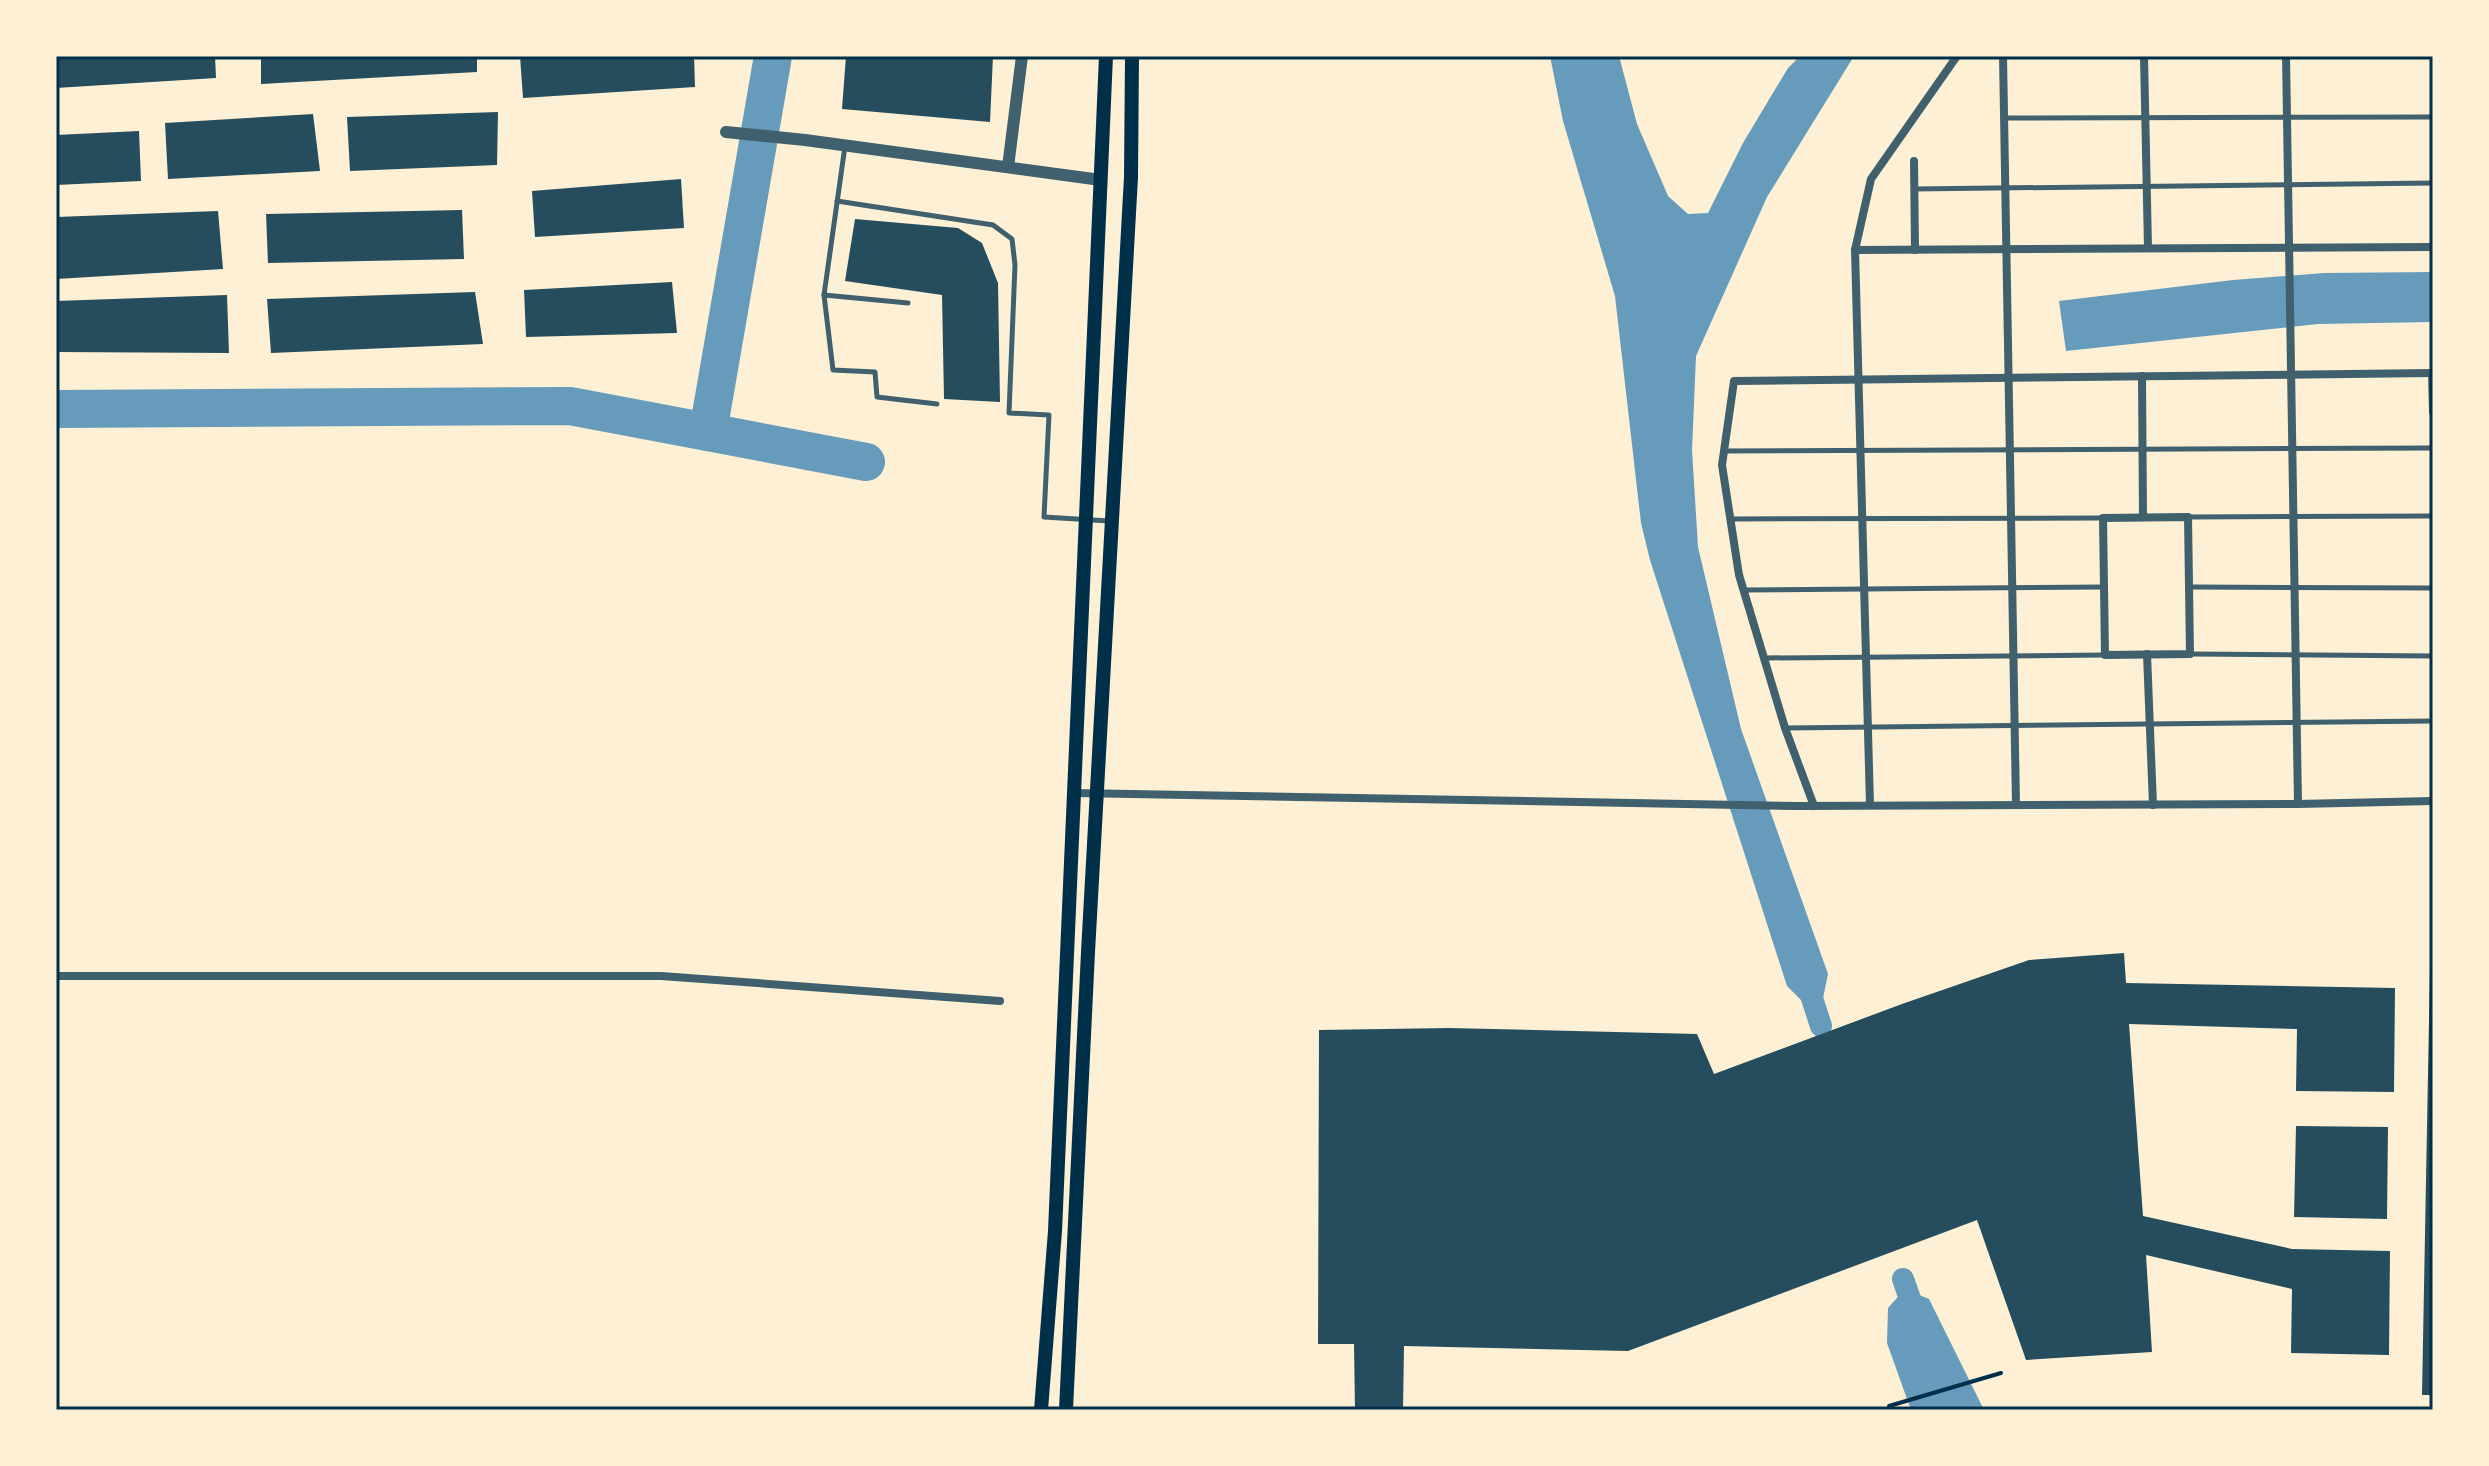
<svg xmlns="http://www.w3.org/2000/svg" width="2489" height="1466" viewBox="0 0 2489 1466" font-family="'Work Sans',sans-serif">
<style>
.water{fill:#669bbc}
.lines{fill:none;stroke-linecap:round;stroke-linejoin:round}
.canal{stroke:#669bbc;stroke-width:22}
.river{stroke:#669bbc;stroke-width:38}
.building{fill:#264d5e}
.path{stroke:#003049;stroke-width:4}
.service{stroke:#3f606c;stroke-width:5}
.minor{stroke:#3f606c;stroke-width:8}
.tertiary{stroke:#3f606c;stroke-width:12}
.secondary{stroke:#003049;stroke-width:14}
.neatline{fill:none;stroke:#003049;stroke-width:3}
</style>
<rect width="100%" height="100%" fill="#fdf0d5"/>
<g class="water">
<path d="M1550,56H1619L1637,124L1668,196L1688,214L1708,213L1743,143L1788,68L1800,56H1854L1767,197L1696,356L1692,450L1698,547L1741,729L1828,974L1819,1018L1787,986L1650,560L1641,523L1615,296L1563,121Z"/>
<path d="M2433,272V322L2318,324L2066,351L2059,301L2233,280L2324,273Z"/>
<path d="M1905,1289L1929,1299L1984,1410H1911L1887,1343L1888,1308Z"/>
</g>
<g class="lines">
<g class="canal">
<path d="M1810,992L1821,1026"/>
<path d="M1903,1279L1916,1316"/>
</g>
<g class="river">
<path d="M56,409L570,406L866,462"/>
<path d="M708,432L773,56"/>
</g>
</g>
<g class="building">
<path d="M56,56H215L216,78L56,88Z"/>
<path d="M261,56H477V72L261,84Z"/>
<path d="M520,56H694L695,87L523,98Z"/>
<path d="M846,56H993L990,122L842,109Z"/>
<path d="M498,112L497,165L350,171L347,117Z"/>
<path d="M313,114L320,171L168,179L165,123Z"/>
<path d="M139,131L141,181L56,185V135Z"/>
<path d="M681,179L684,228L535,237L532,191Z"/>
<path d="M462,210L464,259L268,263L266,214Z"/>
<path d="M218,211L223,269L56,279V217Z"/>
<path d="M855,219L958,228L982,243L998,283L1000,402L944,399L942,295L845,281Z"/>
<path d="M672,282L677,333L526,337L524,290Z"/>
<path d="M475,292L483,344L271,353L267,299Z"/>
<path d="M227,295L229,353L56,352V301Z"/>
<path d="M2124,953L2126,983L2395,988L2394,1092L2296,1091L2297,1029L2129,1024L2143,1216L2292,1249L2390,1251L2389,1355L2291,1353L2292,1289L2146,1255L2152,1352L2026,1360L1977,1220L1628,1351L1404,1346L1403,1410H1355L1354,1344H1318L1319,1030L1449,1028L1697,1034L1714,1074L1902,1004L2029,960Z"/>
<path d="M2430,966H2433V1395H2422Z"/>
<path d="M2296,1126L2388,1127L2387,1219L2294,1217Z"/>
</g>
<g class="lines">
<path class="path" d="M1889,1406L2001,1373"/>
<g class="service">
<path d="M2004,118L2433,117"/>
<path d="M845,146L824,295L833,370L875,372L877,397L937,404"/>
<path d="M1914,189L2433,183"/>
<path d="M837,201L993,225L1012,239L1015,265L1009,413L1049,415L1044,517L1109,521"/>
<path d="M824,295L908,303"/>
<path d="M1724,451L2433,448"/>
<path d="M2189,517L2433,516"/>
<path d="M1731,519L2102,518"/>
<path d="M2190,587L2433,588"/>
<path d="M1744,590L2103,587"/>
<path d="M2191,654L2433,656"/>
<path d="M1765,658L2105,655"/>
<path d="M1786,728L2433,721"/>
</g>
<g class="minor">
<path d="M2003,56L2016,805"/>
<path d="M2144,56L2148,248"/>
<path d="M2286,56L2298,804"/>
<path d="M1914,161L1915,250"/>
<path d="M1855,250L2433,247"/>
<path d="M2432,373L2433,412"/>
<path d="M2142,376L2143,517"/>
<path d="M2188,517L2190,654L2105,655L2103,518Z"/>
<path d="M2147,654L2153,805"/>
<path d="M1074,793L1798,806L2298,804L2433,801"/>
<path d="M1870,805L1855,250L1871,179L1957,56"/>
<path d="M1814,806L1785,728L1739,575L1722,465L1734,381L2433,373"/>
<path d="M56,976H661L1000,1001"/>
</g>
<g class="tertiary">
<path d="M726,132L805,140L1101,180"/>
<path d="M1008,167L1022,56"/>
</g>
<g class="secondary">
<path d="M1041,1410L1055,1231L1106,56"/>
<path d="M1066,1410L1088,952L1131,177L1132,56"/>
</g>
</g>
<rect width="2489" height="1466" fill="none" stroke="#fdf0d5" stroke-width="116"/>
<rect x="58" y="58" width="2373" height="1350" class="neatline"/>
</svg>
